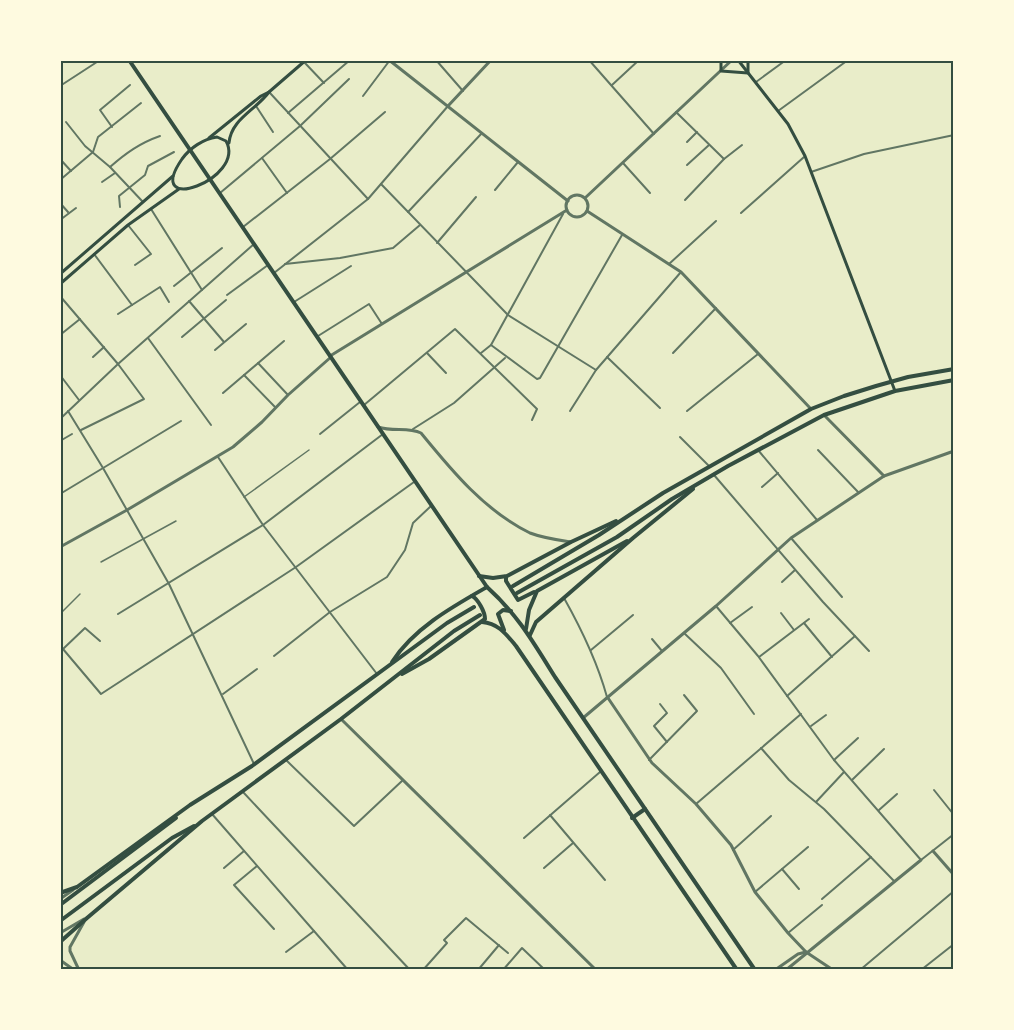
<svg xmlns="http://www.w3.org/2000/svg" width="1014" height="1030" viewBox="0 0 1014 1030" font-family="'PT Sans',sans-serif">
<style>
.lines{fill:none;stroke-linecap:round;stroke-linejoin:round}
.service{stroke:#617663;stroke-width:1.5}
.minor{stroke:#617663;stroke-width:2}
.tertiary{stroke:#617663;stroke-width:3}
.secondary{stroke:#344e41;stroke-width:3}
.primary{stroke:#344e41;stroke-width:4}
.neatline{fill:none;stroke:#344e41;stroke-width:2}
</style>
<rect width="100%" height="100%" fill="#e9edc9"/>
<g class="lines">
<g class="service">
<path d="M244,497L309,450"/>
<path d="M101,562L176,521"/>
<path d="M60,614L80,594"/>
</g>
<g class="minor">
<path d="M436,60L463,91"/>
<path d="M589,60L654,134"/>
<path d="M304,62L324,83"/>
<path d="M756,82L786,60"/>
<path d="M612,85L639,60"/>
<path d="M60,86L100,60"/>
<path d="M270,93L368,199"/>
<path d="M363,96L390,60"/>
<path d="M256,106L273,132"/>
<path d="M778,111L848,60"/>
<path d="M676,112L724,159"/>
<path d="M288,113L350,60"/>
<path d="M66,122L85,146L110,167L143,202"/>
<path d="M112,127L100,110L130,85"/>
<path d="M687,142L697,132"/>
<path d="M93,152L98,137L141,103"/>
<path d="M262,158L287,193"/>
<path d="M60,159L71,171"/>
<path d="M623,163L650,193"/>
<path d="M687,165L709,145"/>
<path d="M110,167C126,153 140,143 160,136"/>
<path d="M811,172L864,154L954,135"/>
<path d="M60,180L93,152"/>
<path d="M102,182L115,173"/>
<path d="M381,184L508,315L596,370"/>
<path d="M495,190L518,162"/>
<path d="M220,193L300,126L349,79"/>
<path d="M685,200L724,159L742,145"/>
<path d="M60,203L68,212"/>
<path d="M120,207L119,196L145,175L148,166L174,152"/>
<path d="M151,209L202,290"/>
<path d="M408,212L482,133"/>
<path d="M741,213L804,157"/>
<path d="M60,220L76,208"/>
<path d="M128,225L151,254L135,265"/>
<path d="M243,227L330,159L385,112"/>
<path d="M437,243L476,197"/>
<path d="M94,254L132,305"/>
<path d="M285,264L340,258L393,248L420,225"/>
<path d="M669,264L716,221"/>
<path d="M274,273L368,199L448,106"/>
<path d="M174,286L222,248"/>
<path d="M227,295L268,265"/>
<path d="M60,296L118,364L144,399L81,430"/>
<path d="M189,301L224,342"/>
<path d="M294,302L351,266"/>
<path d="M118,314L160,287L169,302"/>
<path d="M60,335L80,319"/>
<path d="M318,336L369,304L382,324"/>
<path d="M182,337L226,300"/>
<path d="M148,338L211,425"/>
<path d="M491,345L537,379L540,378L622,235"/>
<path d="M215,350L246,324"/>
<path d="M427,353L446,373"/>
<path d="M481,353L491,345L563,214"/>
<path d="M673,353L716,308"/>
<path d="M93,357L104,347"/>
<path d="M607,357L660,408"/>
<path d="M258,363L288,395"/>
<path d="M60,375L79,400"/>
<path d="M244,375L275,407"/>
<path d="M223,393L284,341"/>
<path d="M364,405L455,329L537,409L532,420"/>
<path d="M68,411L103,468L169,584L254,764"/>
<path d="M570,411L596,370L681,272"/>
<path d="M687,411L758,354"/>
<path d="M60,419L118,364L254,244"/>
<path d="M413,429L454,403L505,358"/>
<path d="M320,434L360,402"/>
<path d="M680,437L709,466"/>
<path d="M60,441L72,434"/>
<path d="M758,450L817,520"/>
<path d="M818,450L859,493"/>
<path d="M218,457L263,525L377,674"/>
<path d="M714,475L823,602L869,651"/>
<path d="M762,487L778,473"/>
<path d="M60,494L181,421"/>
<path d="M791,538L842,597"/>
<path d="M782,582L795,570"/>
<path d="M564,598C582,630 597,661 607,697"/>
<path d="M716,606L758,656L834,760L921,860L954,834"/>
<path d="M781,613L794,630"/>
<path d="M118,614L263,525L383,434"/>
<path d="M730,623L752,607"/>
<path d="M804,623L832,657"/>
<path d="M684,633L721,668L754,714"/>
<path d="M652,639L662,651"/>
<path d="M63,649L85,628L100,641"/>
<path d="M591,650L633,615"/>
<path d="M60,652L63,649L101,694L296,567L414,482"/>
<path d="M274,656L330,612L387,577L405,550L413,523L431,506"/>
<path d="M759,657L809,619"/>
<path d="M223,694L257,669"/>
<path d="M787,696L855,636"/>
<path d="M660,704L667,713L654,726L667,742"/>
<path d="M811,726L826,715"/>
<path d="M761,748L789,780L824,809L894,881"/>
<path d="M286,760L354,826L403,780"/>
<path d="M649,760L697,711L684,695"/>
<path d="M834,760L858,738"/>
<path d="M852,780L884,749"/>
<path d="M934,790L954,815"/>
<path d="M243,792L410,970"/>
<path d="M816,802L844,772"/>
<path d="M696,804L801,714"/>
<path d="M879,810L897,794"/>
<path d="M212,814L348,970"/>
<path d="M550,815L605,880"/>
<path d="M524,838L600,772"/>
<path d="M733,850L771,816"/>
<path d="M257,866L234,885L274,929"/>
<path d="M224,868L244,851"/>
<path d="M544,868L573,843"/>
<path d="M782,869L799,889"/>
<path d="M755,892L808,847"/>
<path d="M822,899L871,857"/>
<path d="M788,933L822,905"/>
<path d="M286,952L314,931"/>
<path d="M423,970L447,943L444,940L466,918L508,953"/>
<path d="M478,970L499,945"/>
<path d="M503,970L522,948L545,970"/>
<path d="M860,970L954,891"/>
<path d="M921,970L954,944"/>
</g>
<g class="tertiary">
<path d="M389,60L568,201"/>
<path d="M448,106L491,60"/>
<circle cx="577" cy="206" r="11"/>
<path d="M585,198L732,60"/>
<path d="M587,211L681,272L811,409"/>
<path d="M330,356L567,210"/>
<path d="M824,415L884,476"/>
<path d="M378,427C393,432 408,427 421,433C452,471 485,511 530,533C543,538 558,540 571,542"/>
<path d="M60,547L127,510L233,447L262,422L288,395L331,357"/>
<path d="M608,698L652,763L696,804L731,845L755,892L788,933L806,952L833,970"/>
<path d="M583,718L716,606L791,538L884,476L954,451"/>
<path d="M341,719L596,970"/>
<path d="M933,851L954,875"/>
<path d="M60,899L73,890"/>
<path d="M60,933L84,919"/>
<path d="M60,960L74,970"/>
<path d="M79,970L70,951V947L84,922"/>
<path d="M775,970L798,954L806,952"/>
<path d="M786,970L921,860"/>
</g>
<g class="secondary">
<path d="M721,60V71L748,73V60"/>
<path d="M738,60L788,124L805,156L895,391"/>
<path d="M269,92L306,60"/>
<path d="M217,137L226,141C247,179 142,217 182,159C190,148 203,139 217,137Z"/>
<path d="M209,138L261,96L269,92C256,110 231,119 229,143"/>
<path d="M60,274L173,176"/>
<path d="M60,284L128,225L179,189"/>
</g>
<g class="primary">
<path d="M129,60L487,587C518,615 533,642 555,677L755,970"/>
<path d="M479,576L493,578L507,576L571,542L616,521"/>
<path d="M506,577V581L518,600L534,592"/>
<path d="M513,586L599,535L663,493L811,409L844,396L876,386L908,377L954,369"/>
<path d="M517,593L617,537L672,499L728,466L824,415L895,391L954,380"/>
<path d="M482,622C498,623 506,634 516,646L737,970"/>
<path d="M526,629L529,610L537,591L627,541"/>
<path d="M504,630L498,614L503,610L511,611"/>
<path d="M530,635L536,622L633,538L693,489"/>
<path d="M392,662C414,628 452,607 487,587"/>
<path d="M402,674L429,659L485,619C485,612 478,599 472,596"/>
<path d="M632,818L645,809"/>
<path d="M60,893L77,887L190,805L252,766L447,623L474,607"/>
<path d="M60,905L176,818"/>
<path d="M60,921L172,838L194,826"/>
<path d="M60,942L87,918L202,821L341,719L454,631L480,615"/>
<path d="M60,960H61"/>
</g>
</g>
<rect width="1014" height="1030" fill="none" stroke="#fefae0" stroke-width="123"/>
<rect x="62" y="62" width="890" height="906" class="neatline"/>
</svg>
